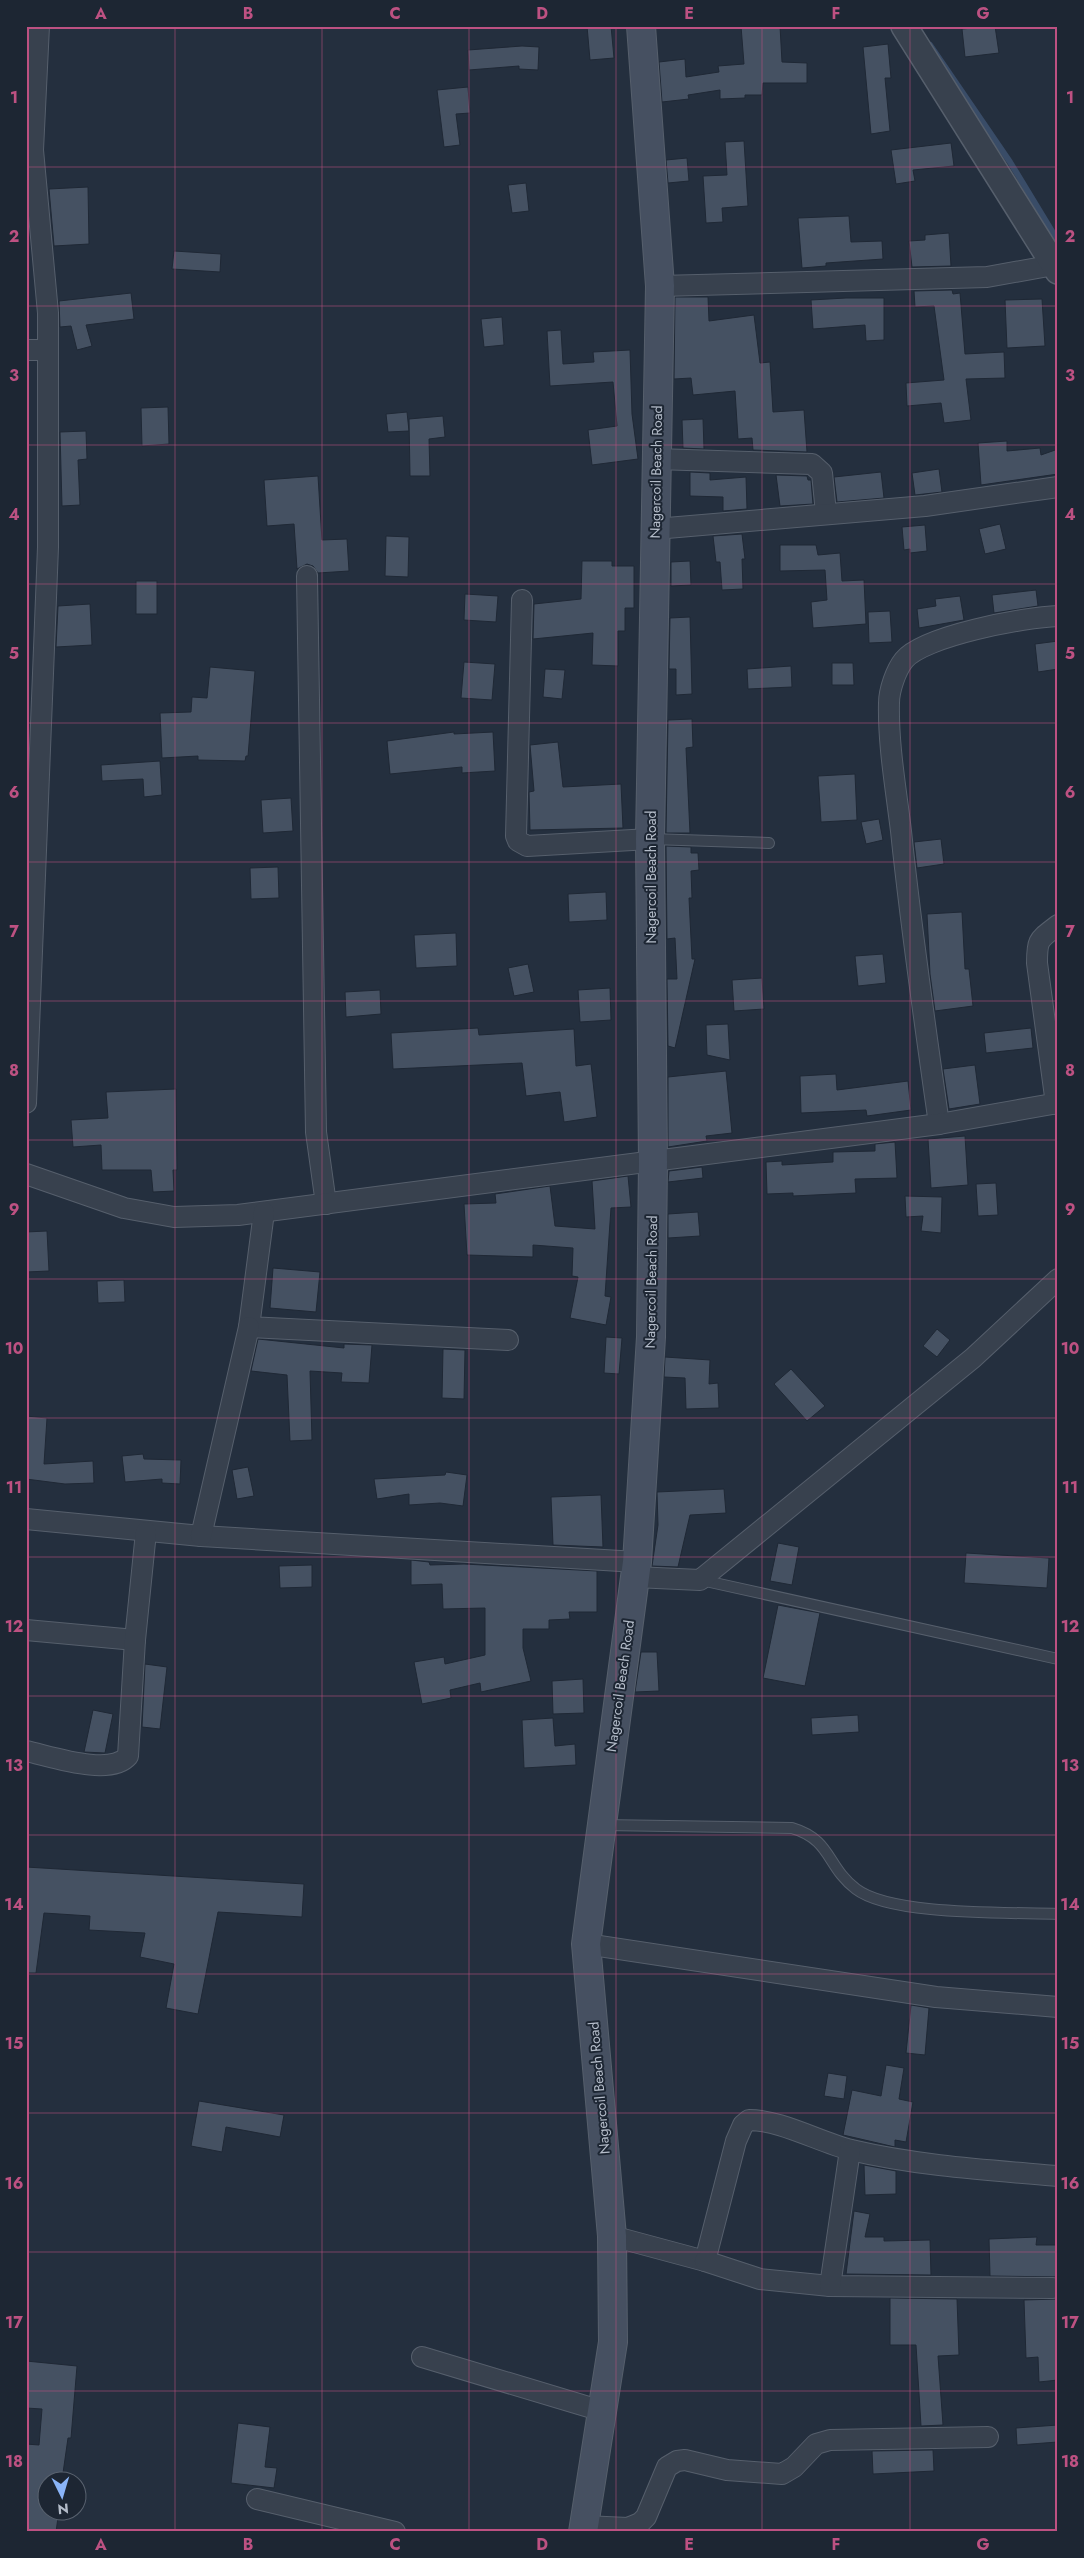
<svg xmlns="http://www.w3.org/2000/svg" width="1084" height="2558" viewBox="0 0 1084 2558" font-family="Jost,sans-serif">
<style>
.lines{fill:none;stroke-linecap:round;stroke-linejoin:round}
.stream{stroke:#394c67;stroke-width:6}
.building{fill:#455162;stroke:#1f2835}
.service-casing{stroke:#565f6c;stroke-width:12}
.minor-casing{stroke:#565f6c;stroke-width:22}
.tertiary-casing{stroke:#565f6c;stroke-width:28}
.secondary-casing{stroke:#565f6c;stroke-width:30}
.service{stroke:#38414e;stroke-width:10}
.minor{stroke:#38414e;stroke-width:20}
.tertiary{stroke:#38414e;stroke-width:25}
.secondary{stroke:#465061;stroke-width:28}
.grid{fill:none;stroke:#bd5182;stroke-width:1;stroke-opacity:0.55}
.labels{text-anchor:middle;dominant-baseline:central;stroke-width:4;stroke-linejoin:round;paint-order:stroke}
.street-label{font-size:14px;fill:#b4bcc9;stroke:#1d2633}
.neatline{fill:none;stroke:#bd5182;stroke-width:2}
.grid-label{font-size:16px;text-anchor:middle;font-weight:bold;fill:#bd5182}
</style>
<rect width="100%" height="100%" fill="#242f3e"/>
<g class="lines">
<path class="stream" d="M930,45L1010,162L1058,241"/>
</g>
<g class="building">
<path d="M587,26H611L614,58L590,60Z"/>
<path d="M741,26H780L782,62L807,63V83H763L762,95H745V98L720,99V90L688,95L689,99L662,102L659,62L685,59L686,77L719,72L718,66L744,64Z"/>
<path d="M995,26L999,53L965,57L962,29Z"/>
<path d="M888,44L891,78H885L890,131L871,134L863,47Z"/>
<path d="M522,46L539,47L538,70L519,69V66L469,70L468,50Z"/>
<path d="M468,87L470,113L456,114L460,145L444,147L437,90Z"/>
<path d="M744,141L748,206L722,208L723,222L706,223L703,176L727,175L725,142Z"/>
<path d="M951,143L954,166L913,170L915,181L896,184L891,150Z"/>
<path d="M687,158L689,181L668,183L666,160Z"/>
<path d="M526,183L529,211L512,213L508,185Z"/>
<path d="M88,187L89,244L54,246L49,189Z"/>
<path d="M849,216L851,242L882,241L883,259L826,263V266L802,268L798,218Z"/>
<path d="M949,233L951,266L912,267L909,241L925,240V235Z"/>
<path d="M174,251L221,254L220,272L172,269Z"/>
<path d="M952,290L953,294L960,293L965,354L1004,352L1005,378L966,379L971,420L944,423L941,403L907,406L906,383L944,380L934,306L915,307L914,291Z"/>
<path d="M131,293L134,319L86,325L92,346L77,350L71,326L60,327L59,301Z"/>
<path d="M675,297H708L709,321L754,315L760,363L770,362L773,412L804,410L807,452L753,450L752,438L738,439L735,391L693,395L691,378L674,379Z"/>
<path d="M846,298H884V340L866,341L865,325L813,329L811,300Z"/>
<path d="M1042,299L1045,346L1007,348L1005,300Z"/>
<path d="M502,317L504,345L484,347L481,319Z"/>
<path d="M561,330L563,364L594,362L593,352L630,350L632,414L638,459L592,465L588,430L617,426L613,382L550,386L547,331Z"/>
<path d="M168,407L169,444L142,446L141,408Z"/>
<path d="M407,412L409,431L388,432L386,414Z"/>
<path d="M443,416L445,437L429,439L430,476H410L409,419Z"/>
<path d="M703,419L704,449L683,448L682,420Z"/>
<path d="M86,431L87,459L78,460L80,505L62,506L60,432Z"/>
<path d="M1007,441V451L1040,448L1041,455L1058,449V474L981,485L978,443Z"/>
<path d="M939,469L942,492L915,495L912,473Z"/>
<path d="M690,472L710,473V480L746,477L747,509L723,511V497L690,496Z"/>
<path d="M881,472L884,498L837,502L834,477Z"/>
<path d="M776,475L807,476L808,480H811L813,504L780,506Z"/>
<path d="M318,476L322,540L347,539L349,571L318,573L313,566L307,564L297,569L294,524L267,526L264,480Z"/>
<path d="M1000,524L1006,549L985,554L979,529Z"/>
<path d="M925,525L927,551L910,553V549L904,550L902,527Z"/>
<path d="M742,534L745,559H742L743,589L722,590L720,562H716L713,536Z"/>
<path d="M386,536L409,537L408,577L385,576Z"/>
<path d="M780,545H816L818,555L840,553L842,581L864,580L866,624L813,628L811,602L827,600L825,570L780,571Z"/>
<path d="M582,561H612V566H634V608H625V631H618V666L592,665L593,633L533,639L534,604L581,599Z"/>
<path d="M690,561L691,585L671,586V562Z"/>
<rect x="136" y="581" width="21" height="33"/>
<path d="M1036,590L1038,606L994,613L992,595Z"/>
<path d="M465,594L498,596L496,622L464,620Z"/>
<path d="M960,596L964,620L919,628L917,609L936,606L935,599Z"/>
<path d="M90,604L92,645L56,647L58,606Z"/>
<path d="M890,611L892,642L869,643L868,612Z"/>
<path d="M690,617L692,694L676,695V669H669L670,618Z"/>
<path d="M1058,641V669L1038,672L1035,644Z"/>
<path d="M464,662L495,664L492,700L461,698Z"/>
<path d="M832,663H853L854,685H832Z"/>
<path d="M791,666L792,687L748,689L747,669Z"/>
<path d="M210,667L255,671L248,756H246L245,761L198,760V756L162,758L160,713L191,712L192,697L207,698Z"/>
<path d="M545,669L565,670L562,699L543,697Z"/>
<path d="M692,719L693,747L686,748L690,833H666L668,720Z"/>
<path d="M454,732V734L493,732L495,771L462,773V767L390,774L387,741Z"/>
<path d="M558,742L563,787L621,784L623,828L530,830L529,792L534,791L530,745Z"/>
<path d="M160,761L162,795L144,797L143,779L102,781L101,765Z"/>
<path d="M855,774L857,820L821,822L818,776Z"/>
<path d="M291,798L293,831L263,833L261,800Z"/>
<path d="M879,819L883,840L866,844L861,822Z"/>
<path d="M941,839L944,864L917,868L914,842Z"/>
<path d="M666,846L691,847V853H698L699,870L691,871L692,898H689L692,959H695L675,1048L668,1046L667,979H677L675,938L667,939Z"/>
<path d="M278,867L279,898L251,899L250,868Z"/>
<path d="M606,892L607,920L569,922L568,894Z"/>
<path d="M962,912L965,969H969L973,1006L935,1011L930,974L927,914Z"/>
<path d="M456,933L457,966L416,968L414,935Z"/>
<path d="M883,954L886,983L858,986L855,956Z"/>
<path d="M528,964L534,992L514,996L508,968Z"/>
<path d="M762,978L764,1009L734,1011L732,980Z"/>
<path d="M610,988L611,1020L580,1022L578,990Z"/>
<path d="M380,990L381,1014L346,1017L345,992Z"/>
<path d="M728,1024L730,1060L707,1055L706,1025Z"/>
<path d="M478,1028L479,1035L574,1029L576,1066L591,1064L597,1117L564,1122L560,1092L526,1096L522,1063L393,1069L391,1033Z"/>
<path d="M1031,1028L1033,1048L986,1053L984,1033Z"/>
<path d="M975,1065L980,1104L949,1109L943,1069Z"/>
<path d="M726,1071L732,1133L706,1136L707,1141L668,1147V1077Z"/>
<path d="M836,1074L837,1090L908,1081L911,1110L867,1116L866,1110L801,1113L800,1076Z"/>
<path d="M176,1089L177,1170H173L174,1191L153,1192L151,1170H102L101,1145L73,1147L71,1120L108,1118L106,1092Z"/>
<path d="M965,1136L968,1185L931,1188L928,1139Z"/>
<path d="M895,1142L897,1178L855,1179L856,1193L793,1196V1193L767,1194L766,1162L782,1161V1165L833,1162V1152L875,1151V1144Z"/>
<path d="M702,1167L703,1178L668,1182L669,1171Z"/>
<path d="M628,1176L631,1207L611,1208L605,1296L611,1297L606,1325L570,1318L578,1277L572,1276L573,1248L533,1245V1257L467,1255L464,1204L496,1203L495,1194L550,1186L555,1226L595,1229L592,1181Z"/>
<path d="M996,1183L998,1215L978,1216L976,1184Z"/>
<path d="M905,1196L942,1197L941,1233L921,1231L923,1216L906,1217Z"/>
<path d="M698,1212L700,1236L668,1238V1214Z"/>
<path d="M47,1231L49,1271L26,1272V1232Z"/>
<path d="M273,1268L320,1272L316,1312L270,1308Z"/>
<path d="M124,1280L125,1302L98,1303L97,1281Z"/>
<path d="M937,1329L950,1340L937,1357L923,1346Z"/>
<path d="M606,1337L622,1338L619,1374L604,1373Z"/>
<path d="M258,1339L344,1348V1344L372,1345L369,1383L341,1382L342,1373L310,1371L312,1440L290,1441L287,1375L251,1371Z"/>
<path d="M443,1349L465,1350L464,1399L442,1398Z"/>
<path d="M665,1357L710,1360L709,1384L718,1383L719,1408L686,1409L685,1378L664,1377Z"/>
<path d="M791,1369L825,1406L807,1421L774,1384Z"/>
<path d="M26,1416L47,1418L44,1464L93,1461L94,1483L65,1484L26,1479Z"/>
<path d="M143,1454L144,1459L181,1460L180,1484L162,1483V1479L125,1482L122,1456Z"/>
<path d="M248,1467L254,1496L237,1499L232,1470Z"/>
<path d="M446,1472L467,1475L463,1506L440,1503L409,1505V1494L377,1499L374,1479L445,1475Z"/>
<path d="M724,1489L726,1513L690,1515L678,1567L652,1566L658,1525L657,1492Z"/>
<path d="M601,1495L603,1547L553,1545L551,1497Z"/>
<path d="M778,1543L799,1547L792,1585L770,1581Z"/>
<path d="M966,1553L1049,1558L1047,1588L964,1583Z"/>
<path d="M411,1560L429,1562L430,1565L464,1564L597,1571V1612H569L570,1619L549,1620V1629H523V1648L531,1681L481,1692L480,1683L450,1690L451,1698L422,1704L414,1662L444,1657L445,1664L485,1655V1608L443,1609L442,1584L411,1585Z"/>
<path d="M312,1565V1587L280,1588L279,1566Z"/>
<path d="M778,1605L820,1613L805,1686L763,1678Z"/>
<path d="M641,1652H657L659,1691L635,1692Z"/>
<path d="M145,1664L167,1667L160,1729L142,1727Z"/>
<path d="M583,1679L584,1713L553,1714L552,1681Z"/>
<path d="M93,1710L113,1714L105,1753L84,1752Z"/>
<path d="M858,1715L859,1732L812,1735L811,1718Z"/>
<path d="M553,1718L555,1746L575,1744L576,1765L524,1768L522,1720Z"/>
<path d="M26,1867L304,1884L302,1917L218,1912L198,2014L166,2008L174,1964L140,1957L145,1933L89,1930L90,1916L44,1913L36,1973H26Z"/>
<path d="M911,2005L929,2008L925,2055L906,2053Z"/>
<path d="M886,2065L904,2068L899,2099L913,2102L906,2142L895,2140V2147L843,2135L852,2090L881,2096Z"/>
<path d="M828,2073L847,2076L844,2099L824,2096Z"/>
<path d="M199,2101L284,2115L280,2137L226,2127L222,2152L191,2146Z"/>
<path d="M864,2165L896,2171V2194L865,2195Z"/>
<path d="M854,2211L870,2214L865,2237H884V2241L930,2240L931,2275L846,2274Z"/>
<path d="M1037,2237L1036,2245H1058V2277L990,2276L989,2239Z"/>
<path d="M890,2298L957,2299L959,2355L938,2356L943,2425L921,2426L916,2345H890Z"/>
<path d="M1058,2299V2380L1039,2382L1038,2357L1026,2358L1024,2300Z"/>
<path d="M26,2361L77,2366L71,2438H68L62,2480H48V2510H59L56,2532H26V2444L39,2445L42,2409L26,2408Z"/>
<path d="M238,2423L270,2427L265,2467L277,2468L274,2488L231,2483Z"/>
<path d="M1058,2425V2442L1017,2445L1016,2428Z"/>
<path d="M933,2450L934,2471L873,2474L872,2451Z"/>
</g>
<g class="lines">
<g class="service-casing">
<g id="service">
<path d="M651,839L769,843"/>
<path d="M701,1580L1058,1659"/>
<path d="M603,1825L792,1828C832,1840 826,1866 856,1889C891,1916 1010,1912 1058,1914"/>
</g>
</g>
<g class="minor-casing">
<g id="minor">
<path d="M660,286L987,277L1054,265"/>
<path d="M26,350H48"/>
<path d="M656,459L812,464L822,473L826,513"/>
<path d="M655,529L925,506L1058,487"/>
<path d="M307,576L316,1132L326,1204"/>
<path d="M522,600L516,836L518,841L527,846L650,839"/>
<path d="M26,1103L48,547V313L33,150L39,26"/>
<path d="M1056,1104L1037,963C1037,938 1039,940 1058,925"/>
<path d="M939,1124C925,1026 911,929 901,831C896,789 888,745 889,703C889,690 896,670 904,660C923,636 1025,617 1058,616"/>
<path d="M26,1174L124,1208L174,1217L238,1215L939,1124L1058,1103"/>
<path d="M264,1212L249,1327L508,1340"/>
<path d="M26,1519L201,1536L637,1562"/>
<path d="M201,1536L249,1327"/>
<path d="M635,1577L700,1580L973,1358L1058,1279"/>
<path d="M26,1630L135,1640"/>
<path d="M26,1751C50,1756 110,1777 128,1756L135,1640L146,1532"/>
<path d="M586,1944L936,1997L1058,2007"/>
<path d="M612,2236L705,2261L736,2141L743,2125L749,2120C781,2120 819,2142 851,2150C919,2166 988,2170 1058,2176"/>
<path d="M705,2261L760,2279L830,2286L1053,2288"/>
<path d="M830,2286L850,2150"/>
<path d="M422,2357L602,2411"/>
<path d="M257,2499L395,2532"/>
<path d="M584,2526L628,2528L640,2523L646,2517L667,2467L677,2461L685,2460L727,2470L782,2474L794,2467L816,2444L830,2440L988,2437"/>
</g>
</g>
<g class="tertiary-casing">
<path id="tertiary" d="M904,26L1058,271"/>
</g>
<g class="secondary-casing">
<path id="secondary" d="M583,2532L613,2342L612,2236L586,1944L637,1562L651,1337L653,1162L650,839L660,286L641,26"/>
</g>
<use href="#service" class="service"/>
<use href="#minor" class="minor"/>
<use href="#tertiary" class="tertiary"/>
<use href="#secondary" class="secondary"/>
</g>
<path class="grid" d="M175,26V2532M322,26V2532M469,26V2532M616,26V2532M762,26V2532M910,26V2532M26,167H1058M26,306H1058M26,445H1058M26,584H1058M26,723H1058M26,862H1058M26,1001H1058M26,1140H1058M26,1279H1058M26,1418H1058M26,1557H1058M26,1696H1058M26,1835H1058M26,1974H1058M26,2113H1058M26,2252H1058M26,2391H1058"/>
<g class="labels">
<g class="street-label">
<text transform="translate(656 472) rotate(-89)">Nagercoil Beach Road</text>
<text transform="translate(651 877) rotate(-90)">Nagercoil Beach Road</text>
<text transform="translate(651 1282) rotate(-89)">Nagercoil Beach Road</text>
<text transform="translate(620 1686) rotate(-82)">Nagercoil Beach Road</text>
<text transform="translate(599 2088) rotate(-95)">Nagercoil Beach Road</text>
</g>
</g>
<rect width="1084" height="2558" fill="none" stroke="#1d2633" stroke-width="55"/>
<g transform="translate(62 2496) rotate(175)"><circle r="24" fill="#1d2633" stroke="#59626f"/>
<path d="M0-4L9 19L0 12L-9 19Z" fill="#8ab4f8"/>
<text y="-8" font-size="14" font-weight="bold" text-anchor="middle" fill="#b4bcc9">N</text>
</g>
<rect x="28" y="28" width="1028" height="2502" class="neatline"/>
<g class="grid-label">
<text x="101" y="19">A</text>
<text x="248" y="19">B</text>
<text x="395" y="19">C</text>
<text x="542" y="19">D</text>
<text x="689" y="19">E</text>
<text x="836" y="19">F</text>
<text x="983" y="19">G</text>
<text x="14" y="103">1</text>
<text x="1070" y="103">1</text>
<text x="14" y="242">2</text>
<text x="1070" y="242">2</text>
<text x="14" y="381">3</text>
<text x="1070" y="381">3</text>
<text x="14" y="520">4</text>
<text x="1070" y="520">4</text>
<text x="14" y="659">5</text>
<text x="1070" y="659">5</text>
<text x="14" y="798">6</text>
<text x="1070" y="798">6</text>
<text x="14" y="937">7</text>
<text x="1070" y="937">7</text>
<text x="14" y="1076">8</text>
<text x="1070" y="1076">8</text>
<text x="14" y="1215">9</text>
<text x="1070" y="1215">9</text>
<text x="14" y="1354">10</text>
<text x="1070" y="1354">10</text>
<text x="14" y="1493">11</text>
<text x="1070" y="1493">11</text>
<text x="14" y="1632">12</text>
<text x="1070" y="1632">12</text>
<text x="14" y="1771">13</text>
<text x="1070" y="1771">13</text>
<text x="14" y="1910">14</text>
<text x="1070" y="1910">14</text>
<text x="14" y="2049">15</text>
<text x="1070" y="2049">15</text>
<text x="14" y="2189">16</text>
<text x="1070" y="2189">16</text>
<text x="14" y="2328">17</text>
<text x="1070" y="2328">17</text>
<text x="14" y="2467">18</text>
<text x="1070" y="2467">18</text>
<text x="101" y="2550">A</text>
<text x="248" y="2550">B</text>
<text x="395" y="2550">C</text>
<text x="542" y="2550">D</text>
<text x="689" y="2550">E</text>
<text x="836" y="2550">F</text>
<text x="983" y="2550">G</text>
</g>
</svg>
